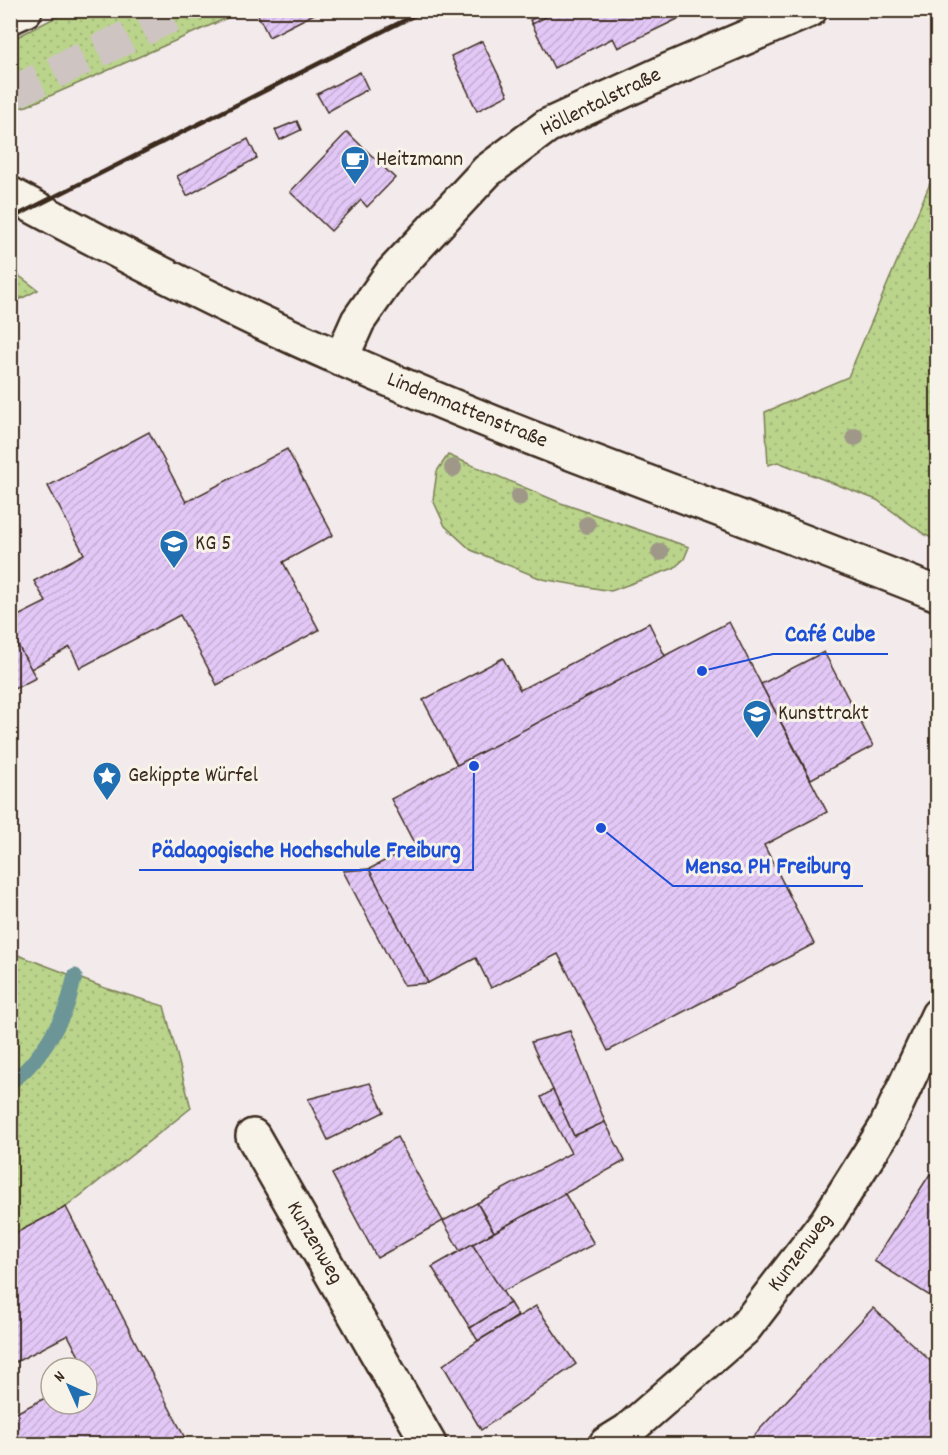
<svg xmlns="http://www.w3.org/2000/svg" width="948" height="1455" viewBox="0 0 948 1455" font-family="Dekko,sans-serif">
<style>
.grass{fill:url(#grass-dots);stroke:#7a7f54;stroke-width:1.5}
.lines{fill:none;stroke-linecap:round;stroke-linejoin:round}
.stream{stroke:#6c9597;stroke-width:15}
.building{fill:url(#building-hatch);stroke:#3b2a1e;stroke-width:1.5}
.highway-tunnel{stroke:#cec4c2;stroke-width:33;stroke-dasharray:33 16;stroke-linecap:butt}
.minor-casing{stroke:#3b2a1e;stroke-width:38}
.minor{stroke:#f7f3e8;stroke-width:33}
.rail{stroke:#3b2a1e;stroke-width:4.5}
.tree{fill:#9f9889}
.labels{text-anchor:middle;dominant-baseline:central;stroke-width:6;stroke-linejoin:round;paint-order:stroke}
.street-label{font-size:22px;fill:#3b2a1e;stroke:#f7f3e8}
.poi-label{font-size:22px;fill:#3b2a1e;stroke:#f7f3e8;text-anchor:start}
.leader{fill:none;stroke:#1d4ed8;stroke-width:2}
.callout-dot{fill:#1d4ed8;stroke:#f7f3e8;stroke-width:2}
.callout-label{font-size:24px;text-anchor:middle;font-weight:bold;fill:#1d4ed8;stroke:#f7f3e8;stroke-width:6;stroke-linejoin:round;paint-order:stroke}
</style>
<defs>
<pattern id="grass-dots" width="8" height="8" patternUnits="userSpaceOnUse" patternTransform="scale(1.5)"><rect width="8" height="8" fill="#bad48b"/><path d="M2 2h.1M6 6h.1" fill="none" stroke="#a1b678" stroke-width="1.8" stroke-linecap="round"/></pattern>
<pattern id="building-hatch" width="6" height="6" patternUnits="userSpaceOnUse" patternTransform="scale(1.5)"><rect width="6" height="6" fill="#e3c8f7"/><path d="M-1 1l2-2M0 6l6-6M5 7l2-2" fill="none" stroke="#c4acd3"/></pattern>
</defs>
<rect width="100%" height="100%" fill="#f3eaeb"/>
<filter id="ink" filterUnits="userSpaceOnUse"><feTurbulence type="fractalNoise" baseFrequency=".0167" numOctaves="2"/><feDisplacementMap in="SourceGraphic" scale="12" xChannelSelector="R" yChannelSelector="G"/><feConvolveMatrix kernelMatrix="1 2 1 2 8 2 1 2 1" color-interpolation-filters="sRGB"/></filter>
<g filter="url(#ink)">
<g class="grass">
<path d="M70,10H243V11L27,106L11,109V40Z"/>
<path d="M937,167L938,541H937L924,534L877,500L778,462L768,465L765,412L848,377Z"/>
<path d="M10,269L38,290L11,304H10Z"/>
<path d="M448,455L561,503L689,547L684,559L674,568L611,591L542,579L471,550L445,526L433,500L437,471Z"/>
<path d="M10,952L105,988L164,1006L191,1108L66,1207L11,1236Z"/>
</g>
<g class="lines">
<path class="stream" d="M10,1082C33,1069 56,1031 66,1008C70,998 72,986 75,976"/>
</g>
<g class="building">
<path d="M263,10H322L269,37L257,13Z"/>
<path d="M546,10H559L532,24L530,20L546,12Z"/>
<path d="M559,10H689L690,13L618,48L613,38L554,68L532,24Z"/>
<path d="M482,41L508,95L477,111L451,56Z"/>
<path d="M360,72L368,89L327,112L317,94Z"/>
<path d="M297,121L301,130L280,140L275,130Z"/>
<path d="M347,132L395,178L367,207L361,200L331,231L290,192Z"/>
<path d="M248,139L257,158L187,196L177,176Z"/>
<path d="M149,432L186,502L287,449L333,535L283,562L319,630L217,685L180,615L80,668L70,647L31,669L10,631V620L46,602L34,581L84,554L48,486Z"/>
<path d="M729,622L827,812L764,845L814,944L608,1051L558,954L491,988L476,958L428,983L369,869L415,845L391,799Z"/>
<path d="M649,623L665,656L457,765L423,700L503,658L520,690Z"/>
<path d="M10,631L36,678L10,691Z"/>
<path d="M824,652L873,746L811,779L761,684Z"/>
<path d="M369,869L428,983L403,985L343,871Z"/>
<path d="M570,1031L605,1122L574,1136L531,1042Z"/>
<path d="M370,1083L384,1112L328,1140L308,1099Z"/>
<path d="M553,1090L574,1136L605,1122L625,1161L494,1232L477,1203L571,1153L541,1097Z"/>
<path d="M397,1137L443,1221L377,1258L332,1174Z"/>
<path d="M930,1174L938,1179V1301L874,1261Z"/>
<path d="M565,1194L594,1244L501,1292L472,1244Z"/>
<path d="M477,1203L494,1232L460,1251L443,1221Z"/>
<path d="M66,1207L188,1444H10V1416L51,1395V1404H87V1376L89,1375L87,1368H85L68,1335L10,1365V1236Z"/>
<path d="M472,1244L510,1303L470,1328L432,1267Z"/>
<path d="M510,1303L518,1316L478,1341L470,1328Z"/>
<path d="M536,1306L576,1364L481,1430L443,1365L478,1341Z"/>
<path d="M873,1308L938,1368V1444H746Z"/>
</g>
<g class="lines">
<path class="highway-tunnel" d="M10,94L183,10"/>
<g class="minor-casing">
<g id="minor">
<path d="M10,17L25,10"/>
<path d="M10,194C119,253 229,310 342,359C415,391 489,422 563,450C688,498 813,544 938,594"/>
<path d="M341,359L358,321L391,274L487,171L547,126L667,71L810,10"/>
<path d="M253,1136L429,1444"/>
<path d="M606,1444L627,1431L744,1329L827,1221L885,1129L938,1015"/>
</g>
</g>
<use href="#minor" class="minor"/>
<path class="rail" d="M10,219L425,10"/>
</g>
<g class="tree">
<circle cx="855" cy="437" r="9"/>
<circle cx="453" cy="468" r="9"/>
<circle cx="519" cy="497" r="9"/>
<circle cx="587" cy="525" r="9"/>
<circle cx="660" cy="552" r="9"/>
</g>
</g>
<defs>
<g id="cafe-pin" transform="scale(1.5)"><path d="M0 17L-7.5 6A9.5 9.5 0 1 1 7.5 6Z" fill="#1f6fb2" stroke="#f7f3e8"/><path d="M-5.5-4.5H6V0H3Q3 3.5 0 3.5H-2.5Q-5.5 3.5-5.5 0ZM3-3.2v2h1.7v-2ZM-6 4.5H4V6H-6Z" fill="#fff"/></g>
<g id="university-pin" transform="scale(1.5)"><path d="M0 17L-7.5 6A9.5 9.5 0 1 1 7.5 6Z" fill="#1f6fb2" stroke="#f7f3e8"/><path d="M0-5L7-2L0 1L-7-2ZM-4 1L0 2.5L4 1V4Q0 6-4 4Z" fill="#fff"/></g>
<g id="sight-pin" transform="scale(1.5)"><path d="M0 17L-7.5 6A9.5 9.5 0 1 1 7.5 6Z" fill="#1f6fb2" stroke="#f7f3e8"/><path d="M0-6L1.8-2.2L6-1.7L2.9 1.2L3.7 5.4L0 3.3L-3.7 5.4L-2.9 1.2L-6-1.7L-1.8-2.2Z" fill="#fff"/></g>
</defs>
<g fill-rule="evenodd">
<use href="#cafe-pin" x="355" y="160"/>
<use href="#university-pin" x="174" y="544"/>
<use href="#university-pin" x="757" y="714"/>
<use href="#sight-pin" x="107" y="776"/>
</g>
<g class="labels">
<g class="street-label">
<text transform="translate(601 103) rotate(-26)">Höllentalstraße</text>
<text transform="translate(467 411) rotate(22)">Lindenmattenstraße</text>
<text transform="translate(314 1243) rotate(60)">Kunzenweg</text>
<text transform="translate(801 1253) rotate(-53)">Kunzenweg</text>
</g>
<g class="poi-label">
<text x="376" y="160">Heitzmann</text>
<text x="195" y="544">KG 5</text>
<text x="778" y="714">Kunsttrakt</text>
<text x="128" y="776">Gekippte Würfel</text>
</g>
</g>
<path class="leader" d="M702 671L773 654H888M474 766L473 870H139M601 828L673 886H863"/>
<g class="callout-dot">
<circle cx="702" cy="671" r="6"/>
<circle cx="474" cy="766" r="6"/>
<circle cx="601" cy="828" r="6"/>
</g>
<g class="callout-label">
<text x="830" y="641">Café Cube</text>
<text x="306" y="857">Pädagogische Hochschule Freiburg</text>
<text x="768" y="873">Mensa PH Freiburg</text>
</g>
<rect width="948" height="1455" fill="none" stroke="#f7f3e8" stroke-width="36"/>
<rect x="18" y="18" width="912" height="1419" fill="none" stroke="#3b2a1e" stroke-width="2" filter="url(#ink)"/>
<g transform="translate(69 1386) rotate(315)"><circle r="28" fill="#f7f3e8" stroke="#aca397" stroke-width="1.5"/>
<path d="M0-4.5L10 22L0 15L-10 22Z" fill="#1f6fb2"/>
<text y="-9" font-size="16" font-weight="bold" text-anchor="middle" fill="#3b2a1e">N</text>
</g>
</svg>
